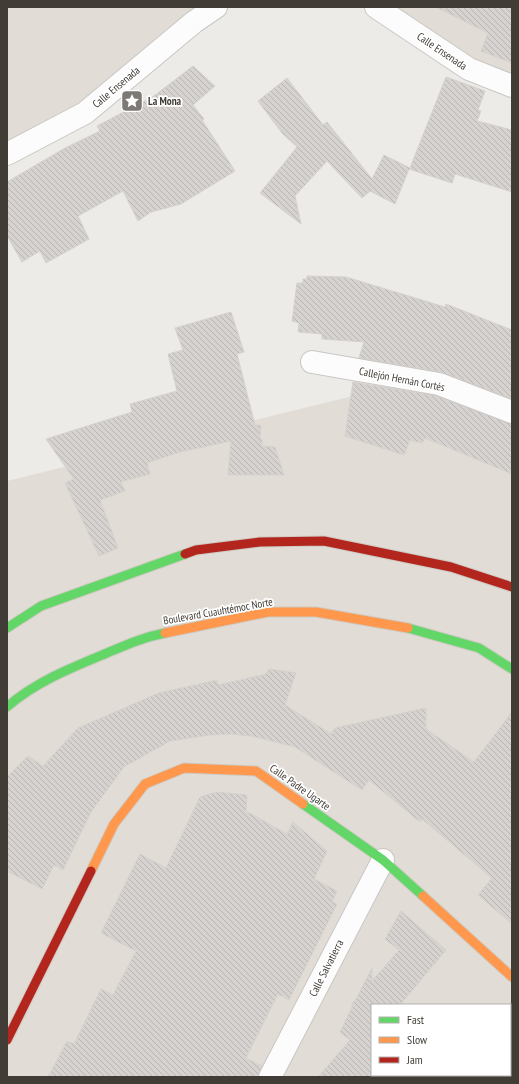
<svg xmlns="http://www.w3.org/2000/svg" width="519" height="1084" viewBox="0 0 519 1084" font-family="'PT Sans Narrow',sans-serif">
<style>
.residential{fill:#e1dcd5;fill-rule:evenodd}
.building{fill:url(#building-back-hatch);stroke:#d5d2ce}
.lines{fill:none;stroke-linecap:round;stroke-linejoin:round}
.street-casing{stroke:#c9c7c4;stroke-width:24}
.fast-casing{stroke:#cecac2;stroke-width:11}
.slow-casing{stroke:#cecac2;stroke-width:11}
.jam-casing{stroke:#cecac2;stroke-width:11}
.street{stroke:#fcfcfc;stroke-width:22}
.fast{stroke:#63d668;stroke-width:9}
.slow{stroke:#ff974d;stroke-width:9}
.jam{stroke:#b3261e;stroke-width:9}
.labels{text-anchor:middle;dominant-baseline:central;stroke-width:3.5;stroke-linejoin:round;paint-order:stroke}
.street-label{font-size:11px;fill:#413c35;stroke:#fff}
.poi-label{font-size:11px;font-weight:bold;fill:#413c35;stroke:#fff;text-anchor:start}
</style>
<defs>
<pattern id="building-back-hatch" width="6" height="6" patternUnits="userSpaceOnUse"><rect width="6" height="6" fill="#d5d2cf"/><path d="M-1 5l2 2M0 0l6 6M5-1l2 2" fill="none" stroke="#b8b5b2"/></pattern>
</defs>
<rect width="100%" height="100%" fill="#edebe8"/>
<g class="residential">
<path d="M7,7H209L51,128L7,154Z"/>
<path d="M384,7H512V84Z"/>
<path d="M512,357V1077H7V481ZM372,1005H510V1075H372Z"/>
</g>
<g class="building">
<path d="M436,7H512V63L481,51L488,33Z"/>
<path d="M193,66L215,86L193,105L204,119L202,120L235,171L181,204L151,212L138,221L123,191L78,216L89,239L46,263L40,251L22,262L7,236V182L65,148L100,131L97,126L154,96Z"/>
<path d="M446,77L485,91L478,110L481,111L477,121L512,130V192L455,174L452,183L409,169L395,204L370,191L362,198L327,161L295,196L301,224L260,193L297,147L282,133L258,101L287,78L323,125L327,122L372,179L384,155L410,168Z"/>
<path d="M307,276L346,277L445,307L446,304L512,330V399L441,372L359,358L364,342L322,339V334L298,332L299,323L292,321L297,283H303V279H307Z"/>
<path d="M231,312L244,352L237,354L255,425H261L260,439H262V446L275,447L284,475H228L231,441L180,452L147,463L150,474L121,482L125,491L100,500L118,548L99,556L65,483L74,479L46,439L132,412L130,404L177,391L168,354L183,350L175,328Z"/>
<path d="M353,382L436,396L512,424V474L425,438L422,443L410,440L404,455L345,436Z"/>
<path d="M269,669L296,673L285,705L331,734L335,728L426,708V729L474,762L512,712V924L478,895L492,878L422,819L420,822L369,780L362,790L295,747L251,736L231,734L210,735L170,741L124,767L91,812L63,870L54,865L42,889L7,871V777L28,756L43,766L78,728L159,693L217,680L218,685L266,674Z"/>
<path d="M216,792L247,795L246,811L287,834L293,822L327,851L314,879L337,891L332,902L337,904L289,1000L278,994L246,1058L262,1066L258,1077H48L67,1041L74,1044L101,989L113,995L136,951L101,933L140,854L166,868L200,797Z"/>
<path d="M401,911L446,950L400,1005H372V1077H318L350,1040L340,1032L353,1005H351L356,999L372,968V981L399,950L385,939Z"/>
</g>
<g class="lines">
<g class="street-casing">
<g id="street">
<path d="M376,7L469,69L512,86"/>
<path d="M7,154L85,113L194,22L216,7"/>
<path d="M312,362L439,384L512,412"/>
<path d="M270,1077L383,860"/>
</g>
</g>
<g class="fast-casing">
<g id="fast">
<path d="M7,628L41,606L185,554"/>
<path d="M408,628L479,648L512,669"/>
<path d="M7,707C35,682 73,667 107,653C126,645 144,637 165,633"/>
<path d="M303,804L383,860L423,896"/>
</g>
</g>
<g class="slow-casing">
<g id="slow">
<path d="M165,633L268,612H316L408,628"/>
<path d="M91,871L114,824L145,784L184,768L256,771L303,804"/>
<path d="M423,896L512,977"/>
</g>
</g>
<g class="jam-casing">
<g id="jam">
<path d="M185,554L196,550L260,542L324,541L451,567L512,587"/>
<path d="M7,1040L91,871"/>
</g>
</g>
<use href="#street" class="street"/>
<use href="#fast" class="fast"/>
<use href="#slow" class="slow"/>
<use href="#jam" class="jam"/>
</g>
<defs>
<g id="sight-square" transform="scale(1.15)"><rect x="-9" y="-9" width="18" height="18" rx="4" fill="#7d7974" stroke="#fff"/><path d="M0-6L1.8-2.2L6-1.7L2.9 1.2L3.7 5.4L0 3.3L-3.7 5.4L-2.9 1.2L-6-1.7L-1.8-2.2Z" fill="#fff"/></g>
</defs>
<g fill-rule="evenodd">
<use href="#sight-square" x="132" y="101"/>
</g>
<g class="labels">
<g class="street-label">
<text transform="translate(442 51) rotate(34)">Calle Ensenada</text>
<text transform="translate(116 87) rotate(-40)">Calle Ensenada</text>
<text transform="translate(402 379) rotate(11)">Callejón Hernán Cortés</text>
<text transform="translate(218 611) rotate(-10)">Boulevard Cuauhtémoc Norte</text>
<text transform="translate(300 787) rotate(35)">Calle Padre Ugarte</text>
<text transform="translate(326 968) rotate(-63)">Calle Salvatierra</text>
</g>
<g class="poi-label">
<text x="148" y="101">La Mona</text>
</g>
</g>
<rect width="519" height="1084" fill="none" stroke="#413c35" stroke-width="16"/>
<rect x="371" y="1004" width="140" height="72" fill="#ffffff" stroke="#b3b1ae"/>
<rect x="379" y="1017" width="20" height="6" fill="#63d668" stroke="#b3b1ae"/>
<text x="407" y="1024" font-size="12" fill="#413c35">Fast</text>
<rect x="379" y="1037" width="20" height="6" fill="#ff974d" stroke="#b3b1ae"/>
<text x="407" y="1044" font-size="12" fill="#413c35">Slow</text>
<rect x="379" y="1057" width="20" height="6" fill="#b3261e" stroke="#b3b1ae"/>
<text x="407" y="1064" font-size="12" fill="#413c35">Jam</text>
</svg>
